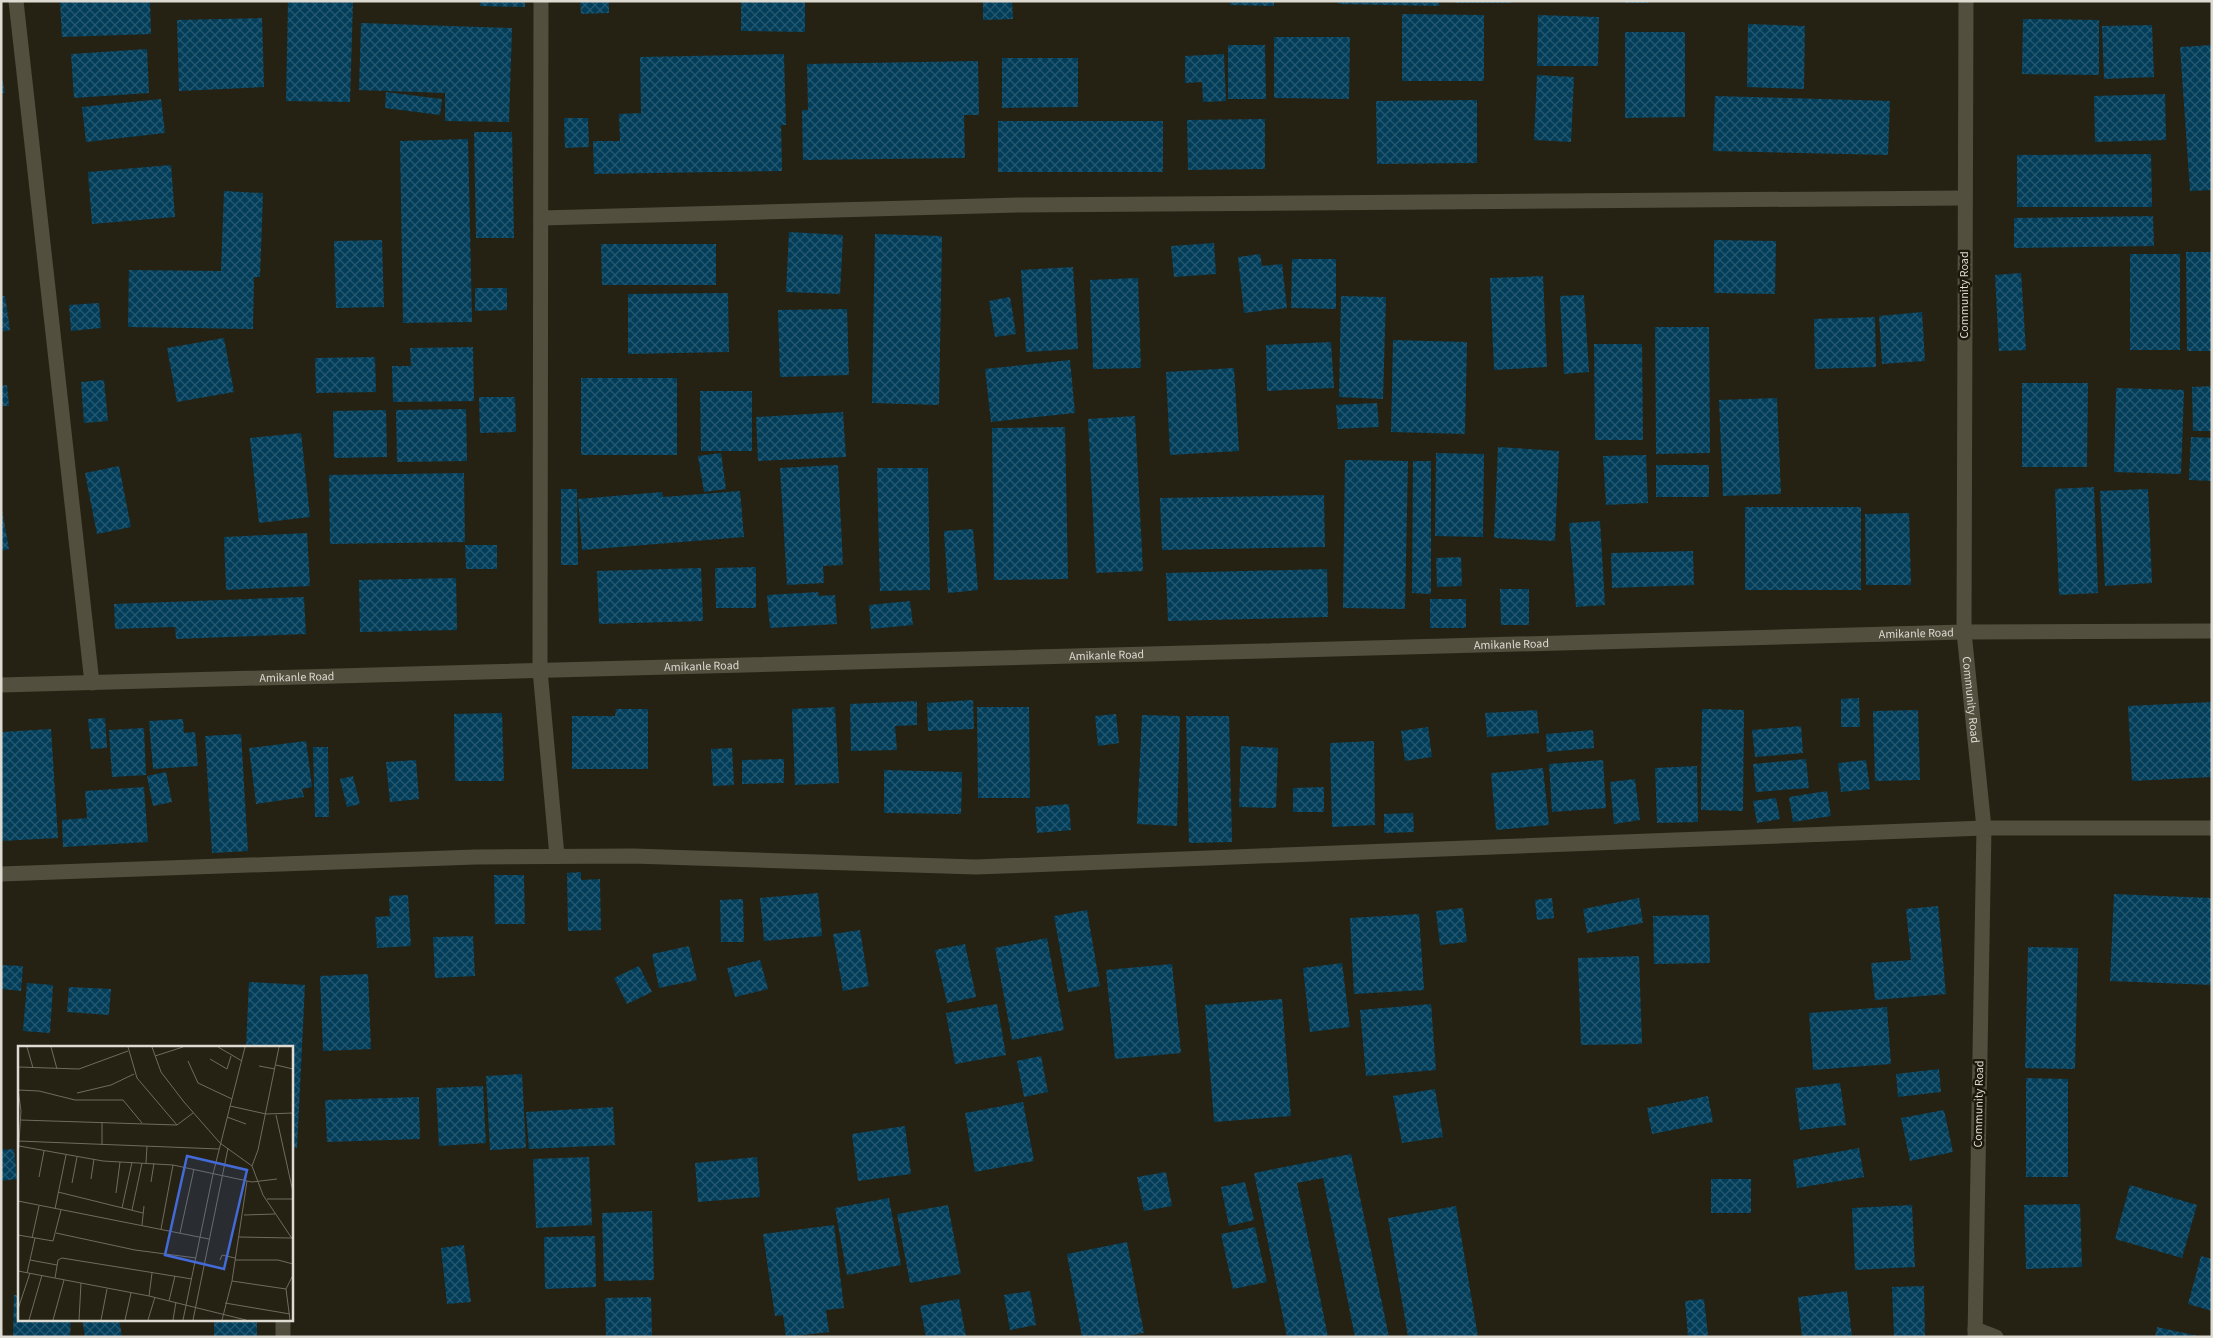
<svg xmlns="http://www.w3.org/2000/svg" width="2213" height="1338" viewBox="0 0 2213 1338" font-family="'Source Sans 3',sans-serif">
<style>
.building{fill:url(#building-cross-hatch)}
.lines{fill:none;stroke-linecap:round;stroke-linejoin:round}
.minor{stroke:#534f3f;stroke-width:15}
.labels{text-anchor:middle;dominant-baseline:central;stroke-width:5;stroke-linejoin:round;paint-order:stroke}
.street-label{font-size:12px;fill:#dddbd2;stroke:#1c180a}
.inset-road{fill:none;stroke:#6f6c5f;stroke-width:1}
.view{fill:#436ad7;fill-opacity:0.15;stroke:#436ad7;stroke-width:2.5}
.inset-edge{fill:none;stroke:#dddbd2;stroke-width:2.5}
</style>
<defs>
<pattern id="building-cross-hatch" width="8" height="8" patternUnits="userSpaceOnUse" patternTransform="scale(1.25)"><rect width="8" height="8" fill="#023d59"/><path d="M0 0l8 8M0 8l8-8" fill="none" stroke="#265870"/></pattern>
</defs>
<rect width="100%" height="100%" fill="#252213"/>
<g class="building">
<path d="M60,1H150L151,34L62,37Z"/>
<path d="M288,1H353L350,102L286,101Z"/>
<path d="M480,1H525V7L480,6Z"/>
<path d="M580,1H609V13L581,14Z"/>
<path d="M741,1H805V32L741,31Z"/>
<path d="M983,1H1012L1013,19L983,20Z"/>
<path d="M1230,1H1274V6L1230,5Z"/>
<path d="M1338,1H1439V6L1338,4Z"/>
<path d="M1455,1H1511L1512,3H1455Z"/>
<rect x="1625" y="1" width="23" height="2"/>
<path d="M1402,14L1484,15V81H1402Z"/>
<path d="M1538,15L1599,17L1598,66H1537Z"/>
<path d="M262,18L264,87L179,91L177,20Z"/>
<path d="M2023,19L2099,20V75L2022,74Z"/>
<path d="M361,23L512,28L509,122L445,121V93L359,90Z"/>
<path d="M1748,24L1805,26L1804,89L1747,87Z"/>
<path d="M2152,25L2154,77L2104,79L2102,26Z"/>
<path d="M1625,32H1685V117L1625,118Z"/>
<path d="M1274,37H1350L1349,99L1274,98Z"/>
<path d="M1228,45H1265L1266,99H1228Z"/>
<path d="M2212,45V190L2190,191L2180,47Z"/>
<path d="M147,49L149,93L74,98L71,54Z"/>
<path d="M784,54L786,125H781L782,171L594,174L593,141H620L619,114L641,113L640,57Z"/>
<path d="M1224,54L1226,101L1203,102L1202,82L1185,83V56Z"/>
<path d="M1002,58H1078V107L1002,108Z"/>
<path d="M978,61L979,115H964L965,158L803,160L802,110H808L807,64Z"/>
<path d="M1,73L5,93H1Z"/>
<path d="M1537,75L1574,77L1571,142L1534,140Z"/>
<path d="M386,92L442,99L440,115L385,108Z"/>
<path d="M2165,94L2166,140L2095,142L2094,96Z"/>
<path d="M1715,96L1890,101L1888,155L1713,151Z"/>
<path d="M161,99L165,133L86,142L82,107Z"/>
<path d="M1477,100V163L1377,164L1376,101Z"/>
<path d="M564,118H588L589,147L565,148Z"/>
<path d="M1265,119V169L1188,170L1187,120Z"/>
<rect x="998" y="121" width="165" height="51"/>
<path d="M474,132H512L514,238H476Z"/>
<path d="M468,139L472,322L403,323L400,141Z"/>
<path d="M2151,154L2152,207H2017V155Z"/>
<path d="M171,165L175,217L92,224L88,172Z"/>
<path d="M224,191L263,193L260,277H254L253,329L128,327L129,270L221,271Z"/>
<path d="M2153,216L2154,246L2014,248V218Z"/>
<path d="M789,232L843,235L840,294L786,292Z"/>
<path d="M875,234L942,236L939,405L872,403Z"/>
<path d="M382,240L384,307L336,308L334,241Z"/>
<path d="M1714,240L1776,241L1775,294L1714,293Z"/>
<path d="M1214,243L1216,274L1174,277L1171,246Z"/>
<path d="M601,244H716V285H602Z"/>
<path d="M2186,252H2212V351H2187Z"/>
<path d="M1260,254L1262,266L1282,264L1287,308L1244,313L1238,257Z"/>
<rect x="2130" y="254" width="50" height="96"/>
<path d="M1292,259H1336V309L1291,308Z"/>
<path d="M1073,267L1078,349L1026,352L1021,270Z"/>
<path d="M2021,273L2026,350L1999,351L1995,275Z"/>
<path d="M1543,276L1547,367L1494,370L1490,278Z"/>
<path d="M1138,278L1141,368L1093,369L1090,280Z"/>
<path d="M475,288H507V310L475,311Z"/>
<path d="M728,293L729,352L628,354V294Z"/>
<path d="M1584,295L1589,372L1564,374L1560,296Z"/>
<path d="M1,296H5L10,330L1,332Z"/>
<path d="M1341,296L1386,297L1383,399L1339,397Z"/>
<path d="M1010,297L1016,334L995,337L989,301Z"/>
<path d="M99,303L101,328L71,331L69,305Z"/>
<path d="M847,309L849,375L780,377L778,310Z"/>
<path d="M1922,312L1925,361L1882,364L1879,316Z"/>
<path d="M1875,317L1876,367L1815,369L1814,319Z"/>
<path d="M1655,327H1709L1710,453L1656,454Z"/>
<path d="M224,338L234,392L177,402L167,348Z"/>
<path d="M1393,340L1467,342L1465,434L1391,432Z"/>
<path d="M1331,342L1334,388L1267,391L1266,345Z"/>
<path d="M1594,344H1642L1643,440H1595Z"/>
<path d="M473,347L474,401L393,402L392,366H411L410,348Z"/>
<path d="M375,357L376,392L316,393L315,358Z"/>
<path d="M1070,360L1075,413L991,422L985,369Z"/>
<path d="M1234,368L1239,451L1170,455L1166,372Z"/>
<rect x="581" y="378" width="96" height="77"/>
<path d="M104,380L108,421L84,423L81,382Z"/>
<path d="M2022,383H2088L2087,467H2022Z"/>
<path d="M7,385L9,406H1V386Z"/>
<path d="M2212,386V431H2193L2192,387Z"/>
<path d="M2116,388L2184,390L2181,474L2114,472Z"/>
<path d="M700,391H752V451H701Z"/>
<path d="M479,397H515L516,432L480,433Z"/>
<path d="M1777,398L1781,494L1723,496L1719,400Z"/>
<path d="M1377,403L1379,427L1338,429L1336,405Z"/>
<path d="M466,409L467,461L397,462L396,410Z"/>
<path d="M386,410L387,457L334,458L333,411Z"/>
<path d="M843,412L846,457L758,461L756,417Z"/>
<path d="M1135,416L1143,571L1096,573L1088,419Z"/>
<path d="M1065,427L1068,579L994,580L992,428Z"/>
<path d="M301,433L310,517L259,523L250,438Z"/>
<path d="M2191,437L2212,438V481L2189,480Z"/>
<path d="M1498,447L1559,451L1555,541L1494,538Z"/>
<path d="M721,453L726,489L704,492L698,456Z"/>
<path d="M1436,453L1484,454L1483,537L1435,536Z"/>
<path d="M1646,455L1648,503L1606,505L1603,456Z"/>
<path d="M1345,460L1408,461L1405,609L1343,608Z"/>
<path d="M1413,461H1431V594L1412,593Z"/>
<path d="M838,465L843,565L823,566L824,583L787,585L780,468Z"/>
<rect x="1656" y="465" width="53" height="32"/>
<path d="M119,466L131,527L97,534L85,473Z"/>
<path d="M877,468H928L930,590L880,591Z"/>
<path d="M464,473L465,542L330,544L329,475Z"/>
<path d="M2094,487L2098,593L2059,595L2055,489Z"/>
<path d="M561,489H577L578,565H561Z"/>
<path d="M2148,489L2152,583L2105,586L2100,491Z"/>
<path d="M740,491L744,537L582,550L578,499L662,492L663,497Z"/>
<path d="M1324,495L1325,547L1162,550L1160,498Z"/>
<path d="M1,504L9,549L1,551Z"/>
<rect x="1745" y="507" width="116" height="83"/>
<path d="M1909,513L1911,585H1866L1865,514Z"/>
<path d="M1600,521L1605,605L1576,607L1569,523Z"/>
<path d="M973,529L978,590L948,593L944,531Z"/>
<path d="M307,533L310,586L226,590L224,537Z"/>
<path d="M465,545H497V569H466Z"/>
<path d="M1693,551L1694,585L1612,588L1611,553Z"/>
<path d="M1461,557L1462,586L1437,587L1436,558Z"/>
<path d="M756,567V608H716L715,568Z"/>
<path d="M701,568L703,621L599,624L597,571Z"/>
<path d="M1327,569L1328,617L1168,621L1166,573Z"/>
<path d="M456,578L457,630L360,632L359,580Z"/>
<path d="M1500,589H1529V625H1501Z"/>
<path d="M818,592L819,596L835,595L837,624L770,628L767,595Z"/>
<path d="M304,597L306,634L176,639L175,627L115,629L114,604Z"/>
<rect x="1430" y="599" width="36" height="29"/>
<path d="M910,601L913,625L871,629L869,605Z"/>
<path d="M1859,698L1860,727H1841V699Z"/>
<path d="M973,700L974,729L928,731L927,703Z"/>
<path d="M917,701V725L895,726L897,750L851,751L850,704Z"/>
<path d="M2212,702V777L2132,781L2128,706Z"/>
<path d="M835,707L839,783L795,785L792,709Z"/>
<path d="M977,707H1029L1030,798H978Z"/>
<path d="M616,709H648V769H572V716H615Z"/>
<path d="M1702,709L1744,710L1743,811L1701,810Z"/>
<path d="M1537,710L1539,733L1487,737L1485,713Z"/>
<path d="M1918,710L1920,780L1875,781L1873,711Z"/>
<path d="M502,713L504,781H455L454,714Z"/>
<path d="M1116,714L1119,743L1098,746L1095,716Z"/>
<path d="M1142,715L1180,716L1177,826L1137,824Z"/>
<path d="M1186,716H1229L1232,842L1189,843Z"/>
<path d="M105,718L107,748L91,749L88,719Z"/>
<path d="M183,719L184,733L195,732L198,766L153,769L149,721Z"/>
<path d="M1801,726L1803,753L1755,757L1752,730Z"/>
<path d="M1428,727L1432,757L1405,761L1401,731Z"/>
<path d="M144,728L146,775L112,777L109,730Z"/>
<path d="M51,729L58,838L1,841V732Z"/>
<path d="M1593,730L1594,748L1547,752L1546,734Z"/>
<path d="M241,734L248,851L212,853L205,736Z"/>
<path d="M306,741L312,787L302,789L304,797L256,804L249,748Z"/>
<path d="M1374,741L1375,825L1332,827L1330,743Z"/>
<path d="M1241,746L1278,748L1276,808L1239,807Z"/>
<path d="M313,747H328L329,817H315Z"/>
<path d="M732,748L734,785L713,786L711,749Z"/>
<path d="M784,759V783L742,784V760Z"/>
<path d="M1806,759L1809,788L1756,792L1753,764Z"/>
<path d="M416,760L419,799L390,802L386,762Z"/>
<path d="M1603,760L1606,808L1552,812L1549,764Z"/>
<path d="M1866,760L1870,789L1841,792L1838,763Z"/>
<path d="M1697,766L1698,822L1657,823L1655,768Z"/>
<path d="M1543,768L1549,825L1496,830L1491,773Z"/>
<path d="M884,770L962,772L961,814L884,813Z"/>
<path d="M166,772L172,802L153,806L147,776Z"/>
<path d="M353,776L360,804L347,807L340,779Z"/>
<path d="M1635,779L1640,820L1614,824L1610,782Z"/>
<path d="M144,787L148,842L63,847L62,820L87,818L85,791Z"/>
<path d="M1324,787V812H1293V788Z"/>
<path d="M1827,791L1831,816L1793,822L1789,797Z"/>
<path d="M1776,798L1780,819L1757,823L1753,801Z"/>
<path d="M1069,804L1071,830L1037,833L1035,807Z"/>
<path d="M1413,813L1414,832L1384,833V814Z"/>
<path d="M581,872V880L600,879L601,930L568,931L567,873Z"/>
<path d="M494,875H524L525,924H495Z"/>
<path d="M818,893L822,936L764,941L760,898Z"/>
<path d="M2114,894L2212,898V985L2110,981Z"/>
<path d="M408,895L411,946L377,948L375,917L390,916L389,896Z"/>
<path d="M1552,898L1554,918L1537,920L1535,900Z"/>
<path d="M1639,898L1643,923L1587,933L1583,909Z"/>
<path d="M743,899L744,942H721L720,900Z"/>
<path d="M1938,906L1946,994L1875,1000L1871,963L1911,960L1906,909Z"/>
<path d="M1463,908L1467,942L1440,945L1436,911Z"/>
<path d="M1087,910L1100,986L1068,992L1054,916Z"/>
<path d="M1419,914L1424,990L1354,994L1350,918Z"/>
<path d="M1709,915L1710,963L1654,964L1653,916Z"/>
<path d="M860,930L869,986L843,991L833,934Z"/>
<path d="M473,936L475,976L435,978L433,937Z"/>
<path d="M1047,938L1064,1030L1012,1040L995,948Z"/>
<path d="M965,944L976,997L947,1003L935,950Z"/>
<path d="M689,946L697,980L659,988L652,954Z"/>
<path d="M2028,947L2078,948L2075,1069L2025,1068Z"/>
<path d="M1639,956L1642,1044L1581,1045L1578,958Z"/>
<path d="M760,960L768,989L735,997L727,968Z"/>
<path d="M1342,963L1350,1027L1310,1032L1303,968Z"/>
<path d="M1172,964L1181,1053L1115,1059L1106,970Z"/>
<path d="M1,965L23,966L21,991L1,989Z"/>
<path d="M639,966L652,992L627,1004L614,978Z"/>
<path d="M368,974L371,1049L323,1051L320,976Z"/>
<path d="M249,982L305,985L297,1148H291V1047H246Z"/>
<path d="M27,983L53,985L50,1033L23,1031Z"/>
<path d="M69,987L111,989L109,1015L67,1012Z"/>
<path d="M1282,999L1291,1116L1214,1122L1205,1005Z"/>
<path d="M997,1004L1006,1055L955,1064L946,1013Z"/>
<path d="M1431,1004L1436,1070L1366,1076L1360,1010Z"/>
<path d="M1887,1007L1891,1064L1813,1070L1809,1013Z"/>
<path d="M1041,1056L1048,1092L1024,1097L1017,1061Z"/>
<path d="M1939,1069L1941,1092L1898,1097L1896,1074Z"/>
<path d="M522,1074L526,1148L490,1150L486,1076Z"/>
<path d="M2026,1078L2068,1079V1177H2026Z"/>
<path d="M1840,1083L1846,1125L1800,1130L1795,1088Z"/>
<path d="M483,1086L486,1143L439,1146L436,1088Z"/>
<path d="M1435,1089L1443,1137L1402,1143L1393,1096Z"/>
<path d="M1708,1096L1713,1122L1652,1134L1647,1108Z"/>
<path d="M419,1097L420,1139L327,1142L325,1100Z"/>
<path d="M1023,1102L1034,1161L975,1172L965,1113Z"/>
<path d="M613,1107L615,1145L529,1149L526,1112Z"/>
<path d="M1944,1110L1953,1152L1910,1161L1901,1118Z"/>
<path d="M905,1126L911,1174L858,1181L852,1134Z"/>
<path d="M1859,1148L1864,1177L1797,1188L1793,1160Z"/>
<path d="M14,1149L17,1179L1,1181V1150Z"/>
<path d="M1351,1154L1389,1337H1355L1323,1178L1297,1183L1328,1337H1287L1254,1173Z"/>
<path d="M589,1157L592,1225L536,1228L533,1159Z"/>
<path d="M757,1157L760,1197L698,1202L695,1163Z"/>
<path d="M1166,1172L1172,1206L1144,1211L1137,1177Z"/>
<rect x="1711" y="1179" width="40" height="34"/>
<path d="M1245,1182L1254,1220L1229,1226L1221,1187Z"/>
<path d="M2130,1185L2197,1205L2182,1258L2115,1239Z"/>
<path d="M889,1198L901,1265L847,1275L835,1208Z"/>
<path d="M2080,1204L2082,1267L2026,1269L2024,1205Z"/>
<path d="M948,1205L961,1274L910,1283L897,1214Z"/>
<path d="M1912,1205L1915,1267L1855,1270L1852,1208Z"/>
<path d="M1456,1206L1478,1337H1408L1388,1218Z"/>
<path d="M652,1211L654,1280L604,1281L602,1213Z"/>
<path d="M834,1225L844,1308L826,1310L829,1332L786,1337L783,1315L775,1316L763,1234Z"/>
<path d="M1255,1227L1267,1282L1233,1289L1221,1234Z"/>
<path d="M595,1236L596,1287L545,1289L544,1237Z"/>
<path d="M1127,1242L1144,1333L1120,1337H1082L1067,1254Z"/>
<path d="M464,1245L471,1302L447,1304L441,1248Z"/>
<path d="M2201,1256L2212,1259V1311L2188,1304Z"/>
<path d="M1924,1286L1925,1337H1894L1892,1287Z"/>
<path d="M1030,1291L1036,1325L1010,1330L1004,1295Z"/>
<path d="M1847,1291L1852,1337H1802L1798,1297Z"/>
<path d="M14,1295H19V1319H71L70,1337H13Z"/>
<path d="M651,1297L652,1337H606L605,1298Z"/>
<path d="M959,1299L966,1337H926L920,1306Z"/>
<path d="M1704,1299L1708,1336L1688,1337L1685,1301Z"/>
<path d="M82,1319H119L122,1337H85Z"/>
<rect x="214" y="1319" width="43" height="18"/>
<path d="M2157,1327L2198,1336V1337H2155Z"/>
</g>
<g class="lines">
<g class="minor">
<path d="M16,1L92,683"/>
<path d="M541,1L540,670L557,856"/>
<path id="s1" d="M1966,1L1964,632L1984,828L1975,1337"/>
<path d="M541,218L1020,205L1964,198"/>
<path id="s2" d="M1,685L1964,632L2212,631"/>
<path d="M1,874L475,857L633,856L976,867L1984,828H2212"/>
<path d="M283,1319V1337"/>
<path d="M1975,1329L1996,1337"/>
</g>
</g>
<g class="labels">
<g class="street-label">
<text transform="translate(1964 295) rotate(-90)">Community Road</text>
<text stroke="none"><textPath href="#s2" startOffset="1916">Amikanle Road</textPath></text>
<text stroke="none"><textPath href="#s2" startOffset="1511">Amikanle Road</textPath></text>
<text stroke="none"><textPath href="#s2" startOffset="1106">Amikanle Road</textPath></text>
<text stroke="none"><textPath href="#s2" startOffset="701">Amikanle Road</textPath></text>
<text stroke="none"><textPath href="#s2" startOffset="296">Amikanle Road</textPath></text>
<text stroke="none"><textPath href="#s1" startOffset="699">Community Road</textPath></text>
<text transform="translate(1979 1104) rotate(-89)">Community Road</text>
</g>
</g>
<g transform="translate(18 1046)">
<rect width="275" height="275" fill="#252213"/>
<path class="inset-road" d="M9,1L15,22M33,1L39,23M110,1L119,32L159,79M134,1L143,26L166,56L202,97L234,120L245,149L275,194M200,1L224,15M137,10L165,1M192,13L209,23L213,10M170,15L180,37L214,53M258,19L275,23M241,20L257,23M0,21L61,23L110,5M0,43L3,65L0,112M0,44L21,45L57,54H105L124,77M59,47L93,39L116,28M212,60L248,68L275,67M258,69L275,146M209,71L228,78M2,74L159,79L175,67M0,95L201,103M84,99V76M1,100L85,115L155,119L234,136L259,133M128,117L129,100M234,120L240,104L261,1M21,131L26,105M73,133L76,113M133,136L136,117M54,137L59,111M40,146L125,167M98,147L102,116M249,153H275M0,155L191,193M104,162L114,116M37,163L48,109M114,164L124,117M226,169L257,168M124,179L126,160M143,183L155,119M38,187L117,204L178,212M162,187L176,123M0,189L35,195L43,164M221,191L273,192M14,192L21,160M12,214L39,219M202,214L204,209L217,212M217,214H260L275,218M0,225L131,250L228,274M9,227L17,192M37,232L40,214L44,212L174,233M214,235L268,243M131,250L134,227M151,255L157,230M207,257L272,268M0,263L12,227M11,274L24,229M35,274L46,234M61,274L63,237M83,274L89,243M107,274L113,247M130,274L137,251M155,274L158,256M165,274L195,128L227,1M175,274L210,102M204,274L214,235L229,135M272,274L268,243L275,229"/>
<path class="view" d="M169,110L229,124L206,223L147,209Z"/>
<rect width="275" height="275" class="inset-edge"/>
</g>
<rect width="2213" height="1338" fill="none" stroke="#dddbd2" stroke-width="5"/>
</svg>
